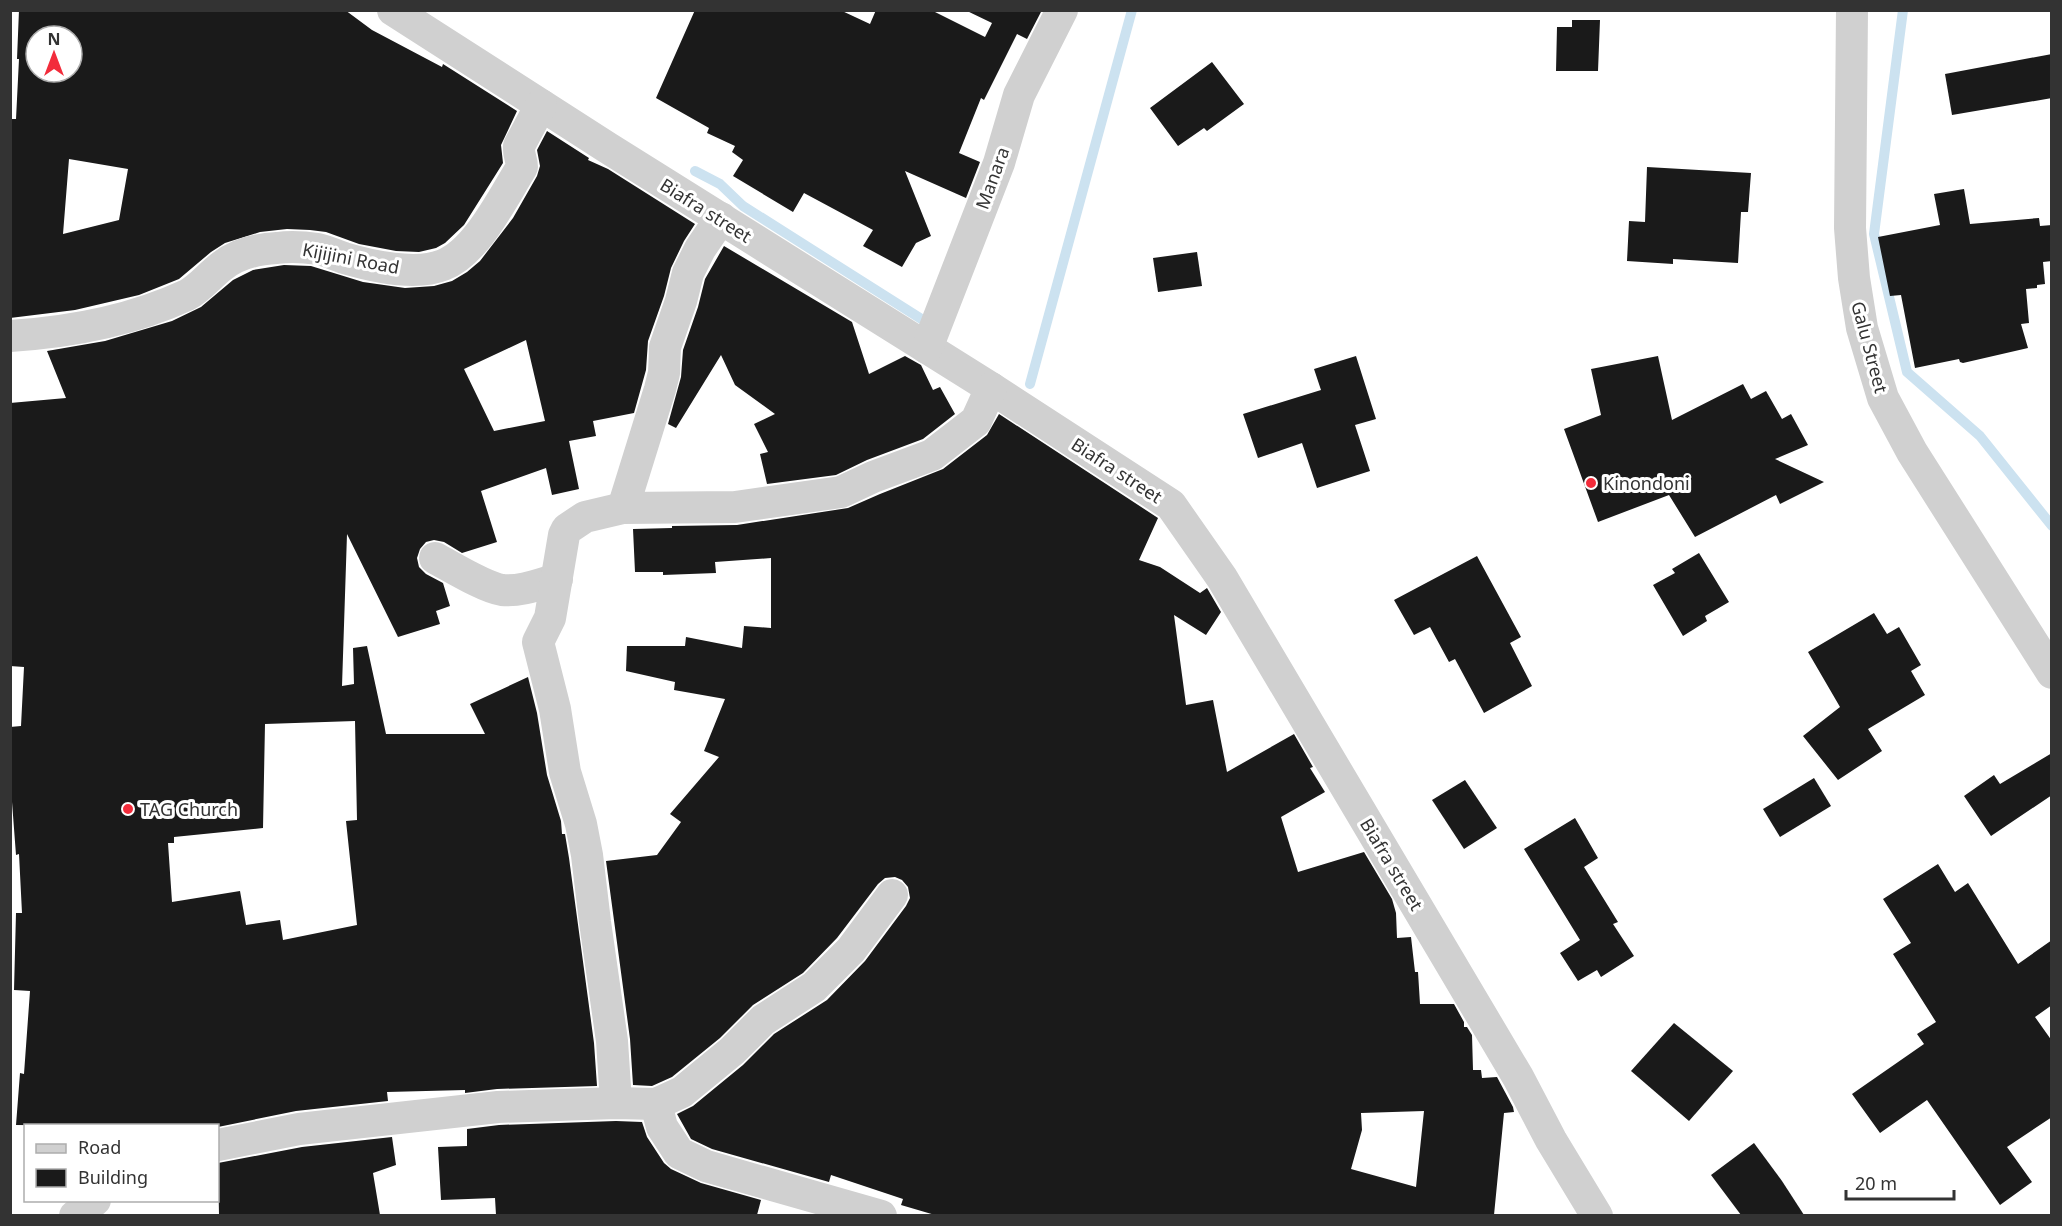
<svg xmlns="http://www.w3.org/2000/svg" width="2062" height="1226" viewBox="0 0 2062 1226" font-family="'Noto Sans',sans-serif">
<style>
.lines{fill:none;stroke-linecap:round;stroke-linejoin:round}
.stream{stroke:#cce2f0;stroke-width:10}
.building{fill:#1a1a1a;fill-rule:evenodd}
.street{stroke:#d0d0d0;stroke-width:32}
.poi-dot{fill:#f22c3b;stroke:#fff;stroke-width:2}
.labels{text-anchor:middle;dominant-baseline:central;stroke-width:6;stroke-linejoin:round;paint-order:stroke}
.street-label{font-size:18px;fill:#333;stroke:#fff}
.poi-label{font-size:18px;fill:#333;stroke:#fff;text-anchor:start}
</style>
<rect width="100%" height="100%" fill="#fff"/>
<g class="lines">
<g class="stream">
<path d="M1903,10L1874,234L1907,372L1980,436L2052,526"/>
<path d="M695,171L720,184L743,206L923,320"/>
<path d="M1030,384L1132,10"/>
</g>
</g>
<g class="building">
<path d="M19,10H345L372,30L442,67L443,64L517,111L501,145L503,163L464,225L445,243L436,248L419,252L396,251L359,244L326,232L310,230L287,229L260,232L225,243L211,252L179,279L139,295L75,310L10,318V119H16L19,59H17ZM36,36H72V72H36ZM69,159L128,169L119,220L63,234Z"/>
<path d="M695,10H840L870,24L876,10H931L985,37L992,23L965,10H1042L1027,39L1017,34L984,100L981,98L959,153L980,162L966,198L905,171L931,236L916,243L902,267L863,246L873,230L804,193L793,212L733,176L743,160L732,152L735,146L707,133L709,128L656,98Z"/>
<path d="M1572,20H1600L1598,71H1556L1557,27H1572Z"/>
<path d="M2052,54V98L1952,115L1945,74Z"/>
<path d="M1212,62L1244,104L1207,131L1204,128L1178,146L1150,108Z"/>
<path d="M547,131L589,158L588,160L608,169L695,224L684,241L671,268L664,296L648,341L646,370L634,413L593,421L596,436L569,441L579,489L552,495L546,468L481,491L497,542L462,553L444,542L434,540L426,542L420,549L417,558L419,567L426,574L443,583L450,606L436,611L440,624L398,637L347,534L342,686L354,684L353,648L367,646L386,734H485L470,704L528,677L537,713L547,775L561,821L562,834H565L569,858L594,1043L597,1086L497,1089L465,1093V1090L387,1092L388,1101L296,1111L218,1127L16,1125L20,1073L24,1074L30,991L14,990L16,913H22L19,854L16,855L12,802H10V727L21,726L24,667L10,666V403L66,398L47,351L105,341L172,321L201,307L233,280L253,270L284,265L311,266L363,282L405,288L434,286L452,281L467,272L480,261L513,218L537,176L540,166L537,150ZM526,340L545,421L494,431L464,369ZM355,721L357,820L346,821L357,925L283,940L280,920L246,925L240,891L172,902L168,843H174V837L263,828L265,724Z"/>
<path d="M1647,167L1751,173L1748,212H1741L1738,263L1673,259V264L1627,261L1629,221L1645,222Z"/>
<path d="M1964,189L1970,224L2039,218L2040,226L2052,225V261L2043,262L2045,284L2037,285V288L2026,289L2029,323L2021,324L2028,348L1963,363L1960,362L1959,359L1915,368L1901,295L1890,296L1878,237L1940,225L1934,194Z"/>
<path d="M724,246L852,322L869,374L905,356L921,365L933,390L940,387L955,414L923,439L867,460L836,475L767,484L760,454L768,452L754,424L775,414L735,385L721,355L676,428L668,424L681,377L683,350L698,307L705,279Z"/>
<path d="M1197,252L1202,286L1158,292L1153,258Z"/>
<path d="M1356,356L1376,419L1355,425L1370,471L1317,488L1302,443L1258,458L1243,414L1321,390L1314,369Z"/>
<path d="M1658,356L1672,420L1743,384L1751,399L1766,391L1782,419L1791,414L1808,445L1775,459L1824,482L1780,504L1776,495L1695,537L1669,495L1598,522L1564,429L1601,415L1591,369Z"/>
<path d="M999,414L1158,518L1139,560L1160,567L1200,593L1207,588L1221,612L1206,635L1174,615L1186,705L1213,700L1227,772L1294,734L1313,767L1310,768L1325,792L1281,817L1298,872L1364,852L1392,899L1396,913L1397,938L1411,937L1415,972H1418L1420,1004H1454L1464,1022V1027H1467L1472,1035L1473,1070H1481L1482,1078L1497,1077L1513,1107L1514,1112L1504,1113L1494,1215H935L901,1205L903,1199L831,1175L829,1182L712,1149L691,1139L677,1114L693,1106L743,1065L774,1034L827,1000L865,961L906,906L910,898L908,887L902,880L895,877L885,878L878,884L837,938L803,973L753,1005L720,1038L672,1077L652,1086L633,1085L630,1039L606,861L657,855L681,822L670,814L719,757L704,751L725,699L674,690L675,682L626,671L627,646H685L686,637L742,648L744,626L771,628V558L715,562L716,573L663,575V572H635L633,529L672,528V526L737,525L848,508L880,494L943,469L987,435ZM1424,1111L1416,1187L1351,1169L1362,1130L1361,1113Z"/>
<path d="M1699,553L1729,602L1705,616L1707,621L1683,636L1653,585L1675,573L1672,569Z"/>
<path d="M1477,556L1521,637L1510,643L1532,686L1484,713L1455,659L1449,662L1430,627L1414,635L1394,600Z"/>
<path d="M1874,613L1887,634L1899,627L1921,665L1911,671L1925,695L1868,729L1882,751L1838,780L1803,736L1840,707L1808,652Z"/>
<path d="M2052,753V795L1991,836L1964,796L1994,775L2000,784Z"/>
<path d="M1814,778L1831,806L1780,837L1763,809Z"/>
<path d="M1465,780L1497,828L1464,849L1432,800Z"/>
<path d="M1575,818L1598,858L1584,867L1618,922L1613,924L1634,956L1601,977L1597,970L1578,981L1560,953L1580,940L1524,849Z"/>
<path d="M1938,864L1955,892L1968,883L2018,964L2052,940V1005L2035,1017L2052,1041V1117L2007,1147L2032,1182L2000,1205L1927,1100L1880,1133L1852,1094L1924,1044L1917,1034L1936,1022L1893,954L1911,943L1883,899Z"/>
<path d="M1674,1023L1733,1071L1689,1121L1631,1071Z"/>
<path d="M616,1121L642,1122L647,1137L664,1163L671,1169L701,1183L761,1200L757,1215H496L495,1198L441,1200L438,1147L467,1146V1129L499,1125Z"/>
<path d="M392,1137L396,1165L373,1173L380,1215H219L218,1163L302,1147Z"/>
<path d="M1754,1143L1782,1181L1804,1215H1741L1711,1175Z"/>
</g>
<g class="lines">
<g class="street">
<path d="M393,10L608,148L991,388L1171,505L1222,578L1518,1077L1551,1140L1597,1216"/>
<path d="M1852,10L1850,228L1854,278L1862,328L1883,398L1912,452L2052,673"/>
<path d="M10,336C72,332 131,321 187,295C200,288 210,275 222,266C237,254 258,249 277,248C290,246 305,247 318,249C327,251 335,255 344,258C371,266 416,276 443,265C477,252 503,197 522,167C522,160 518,154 519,146L541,105"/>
<path d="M927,348L999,163L1019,95L1062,10"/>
<path d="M623,508L660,389L664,373L665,347L681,301L688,273L700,249L721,218"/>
<path d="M435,558C452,567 484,587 502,590C520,592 540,584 557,579"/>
<path d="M616,1103L612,1041L595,922L587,855L581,824L565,772L555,709L538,642L550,618L564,535L567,529L585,517L623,508L735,507L841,492L873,477L932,455L976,421L991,388"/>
<path d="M656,1104L662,1127L679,1153L706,1166L881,1216"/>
<path d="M218,1145L299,1129L498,1107L616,1103L656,1104L682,1092L732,1051L763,1020L814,987L851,950L892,895"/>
<path d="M75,1216L95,1200"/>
</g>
</g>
<g class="poi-dot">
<circle cx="1591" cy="483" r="6"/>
<circle cx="128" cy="809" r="6"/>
</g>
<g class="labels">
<g class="street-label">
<text transform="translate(992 178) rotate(-70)">Manara</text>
<text transform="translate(706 210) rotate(32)">Biafra street</text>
<text transform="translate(351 258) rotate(11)">Kijijini Road</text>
<text transform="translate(1870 347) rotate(75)">Galu Street</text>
<text transform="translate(1117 470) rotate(33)">Biafra street</text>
<text transform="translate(1392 864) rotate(59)">Biafra street</text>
</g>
<g class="poi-label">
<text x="1603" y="483">Kinondoni</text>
<text x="140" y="809">TAG Church</text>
</g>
</g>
<rect width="2062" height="1226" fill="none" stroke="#333333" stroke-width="24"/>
<rect x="24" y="1124" width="195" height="78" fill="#ffffff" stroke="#adadad" stroke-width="1.5"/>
<rect x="36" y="1144" width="30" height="9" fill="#d0d0d0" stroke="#adadad" stroke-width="1.5"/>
<text x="78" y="1154" font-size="18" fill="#333333">Road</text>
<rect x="36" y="1169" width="30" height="18" fill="#1a1a1a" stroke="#adadad" stroke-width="1.5"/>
<text x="78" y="1184" font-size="18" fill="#333333">Building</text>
<g transform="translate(54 54)"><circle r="28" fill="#ffffff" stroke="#adadad" stroke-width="1.5"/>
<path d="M0-4.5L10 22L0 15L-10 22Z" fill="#f22c3b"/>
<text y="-9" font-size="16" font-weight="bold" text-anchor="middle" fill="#333333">N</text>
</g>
<path d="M1846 1190v9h108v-9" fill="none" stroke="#333333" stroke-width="3"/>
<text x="1855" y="1190" font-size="18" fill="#333333" stroke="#ffffff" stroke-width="4.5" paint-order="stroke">20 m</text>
</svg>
